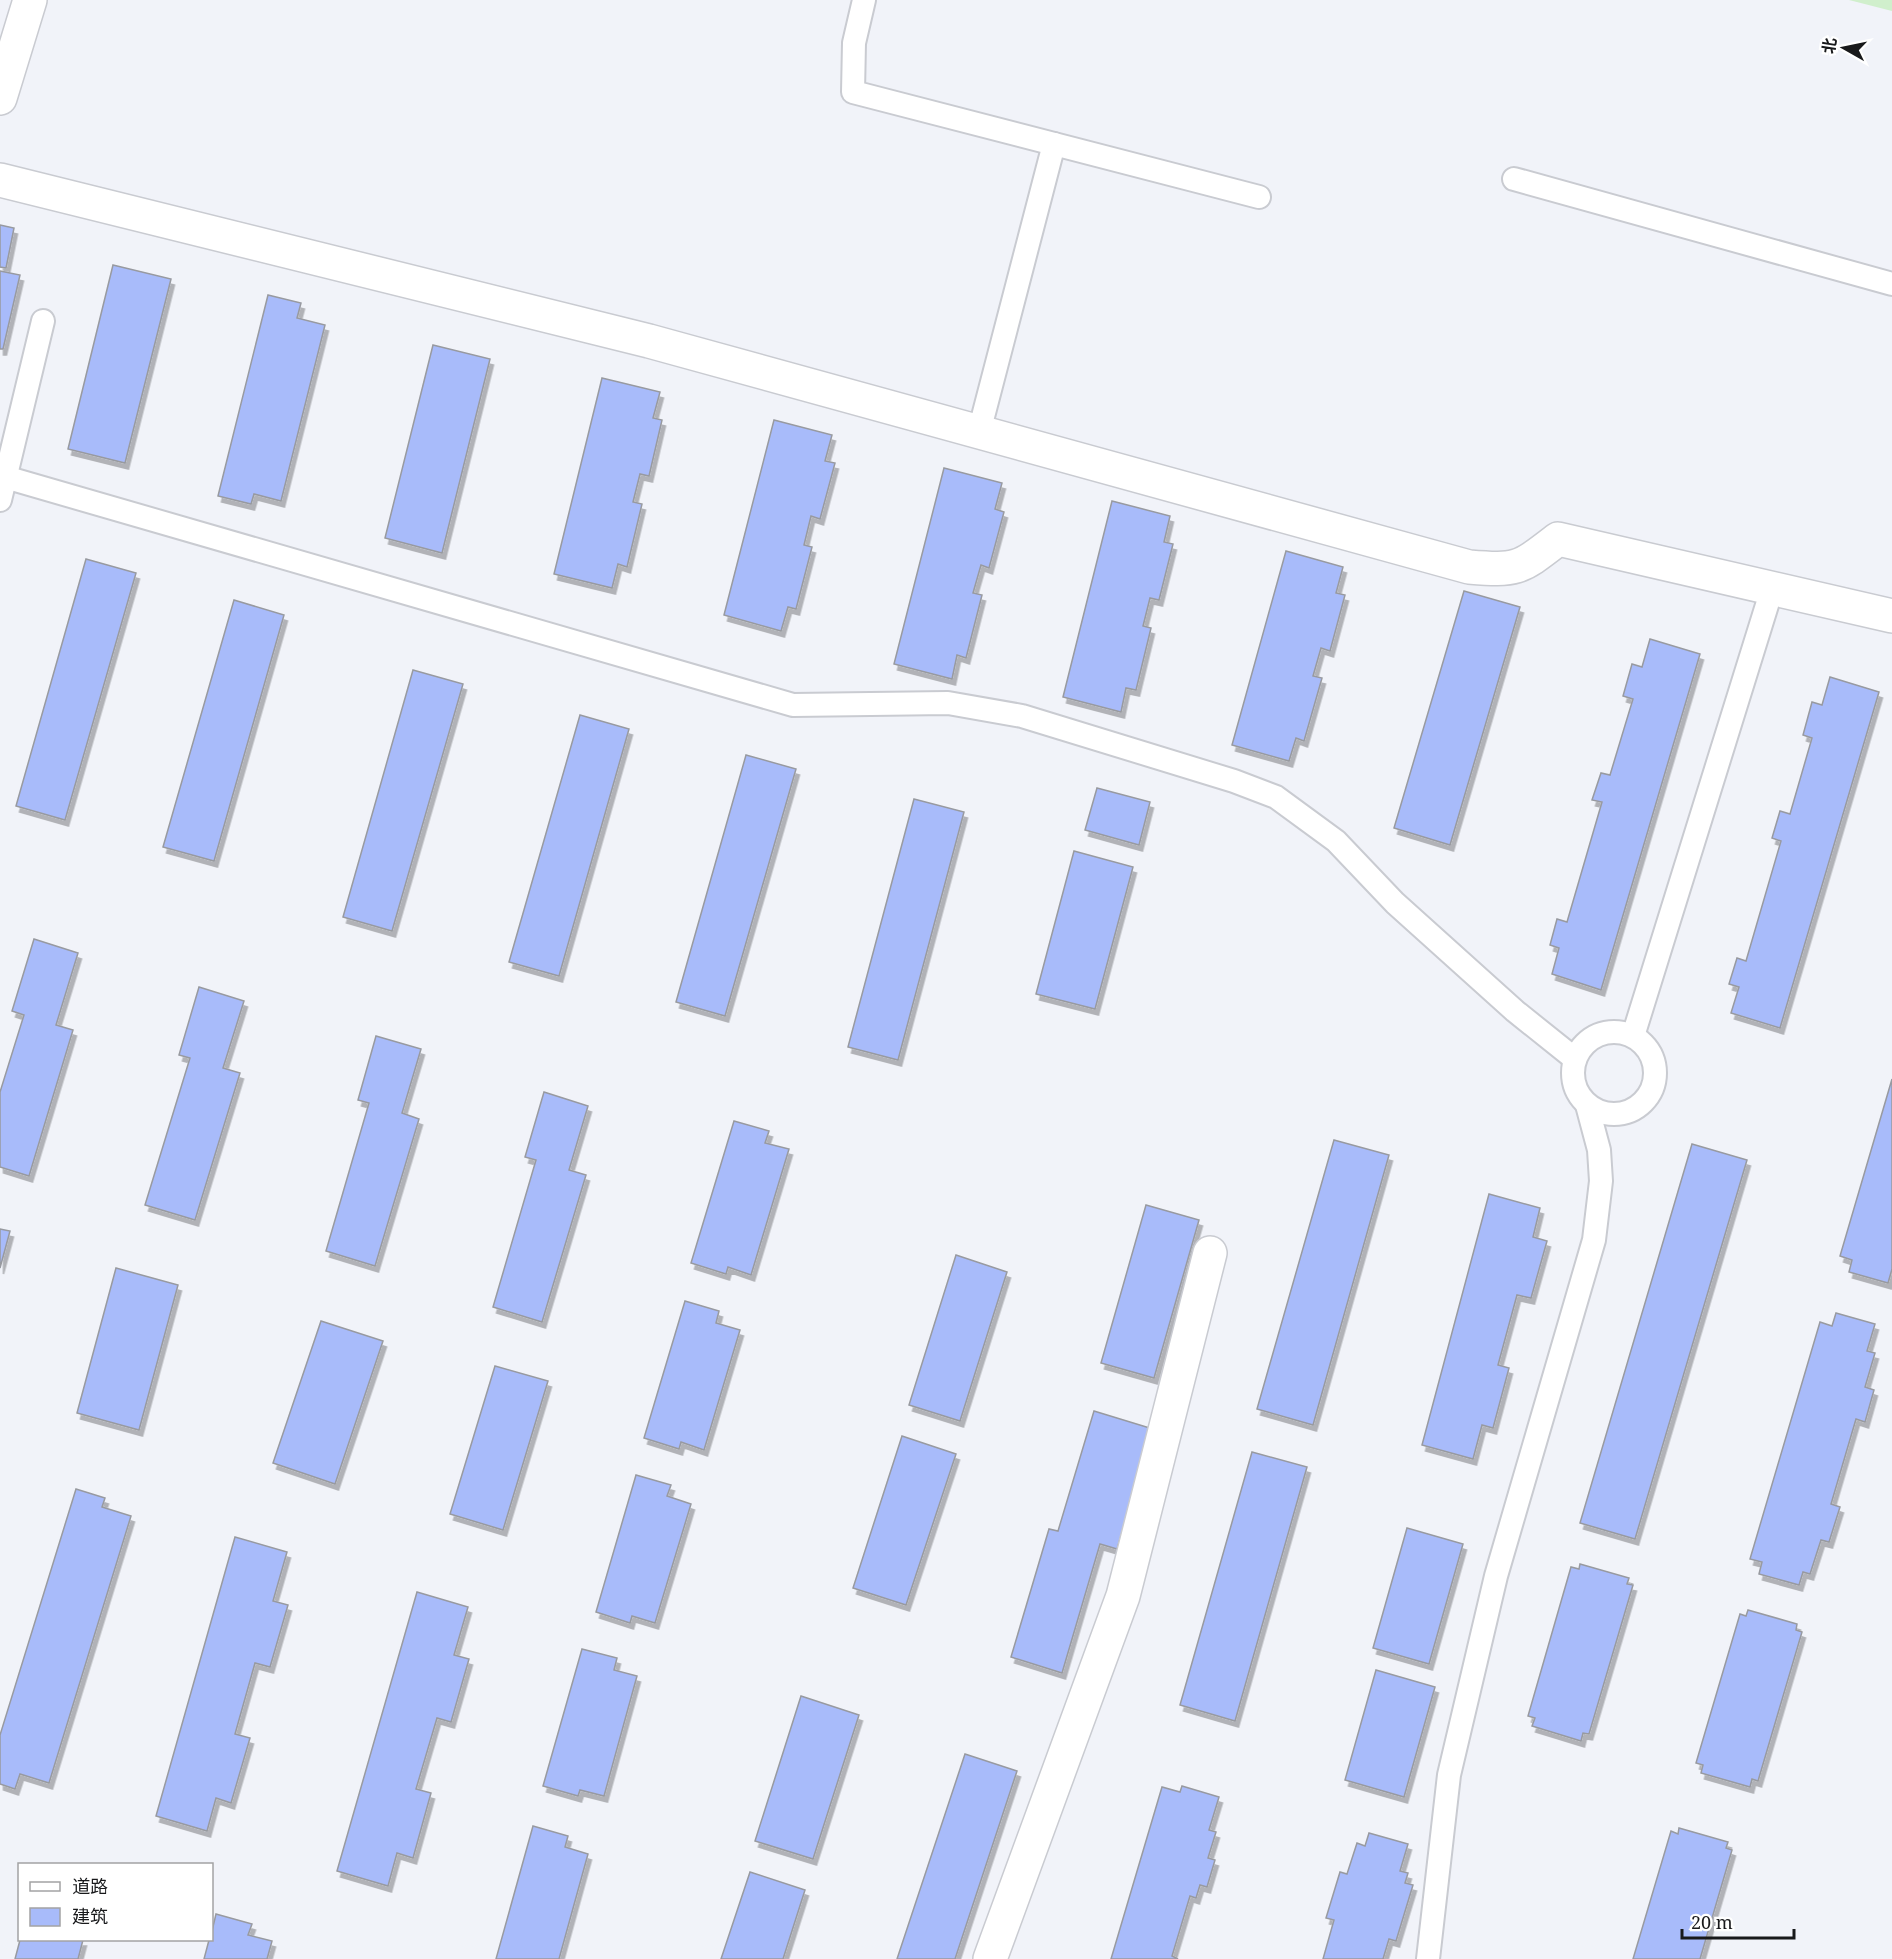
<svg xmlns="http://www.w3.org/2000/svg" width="1892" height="1959" viewBox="0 0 1892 1959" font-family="'Noto Serif','Noto Sans SC',serif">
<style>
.green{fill:#d0efcc}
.building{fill:#a8bbfa;stroke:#989aa0;stroke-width:1.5;filter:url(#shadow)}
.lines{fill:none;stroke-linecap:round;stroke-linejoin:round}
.lane-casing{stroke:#c9cbd1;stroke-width:26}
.street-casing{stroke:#c9cbd1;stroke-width:36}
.lane{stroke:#fff;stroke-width:22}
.street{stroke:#fff;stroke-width:33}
</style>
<defs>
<filter id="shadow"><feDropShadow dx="3.5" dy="6" stdDeviation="0" flood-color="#0004"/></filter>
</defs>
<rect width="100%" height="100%" fill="#f1f3f9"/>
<path class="green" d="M1849,0H1892V11Z"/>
<g class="building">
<path d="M0,225L14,228L6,268L0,267Z"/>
<path d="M113,265L171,279L125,463L68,449Z"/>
<path d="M0,271L20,275L3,349H0Z"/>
<path d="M268,295L301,303L297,318L325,325L281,501L254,494L251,504L218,496Z"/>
<path d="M433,345L490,359L442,553L385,538Z"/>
<path d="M602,378L660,392L653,418L662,420L649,476L640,474L633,502L642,504L627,567L618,564L612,588L554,574Z"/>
<path d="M774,420L832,435L825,461L835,463L820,519L811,516L804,545L812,547L796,609L788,607L781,631L724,615Z"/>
<path d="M944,468L1002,483L995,509L1004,512L989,568L981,565L973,593L982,595L966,658L957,655L952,679L894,664Z"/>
<path d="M1112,501L1170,516L1164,542L1173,544L1159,600L1150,598L1143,626L1151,628L1136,690L1126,688L1121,712L1063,697Z"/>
<path d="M1286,551L1343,567L1336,593L1345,595L1330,651L1321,648L1313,676L1322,678L1304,741L1296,738L1289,761L1232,745Z"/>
<path d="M86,559L136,573L65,820L16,806Z"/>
<path d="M1464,591L1520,607L1450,845L1394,828Z"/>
<path d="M234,600L284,615L214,861L163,847Z"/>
<path d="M1650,639L1700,654L1601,990L1552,974L1559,948L1550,945L1557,919L1567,922L1602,802L1592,800L1601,773L1610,775L1633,699L1623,696L1632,664L1642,667Z"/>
<path d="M413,670L463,684L392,931L343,917Z"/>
<path d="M1830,677L1879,692L1780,1028L1731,1013L1739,987L1729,984L1737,958L1746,961L1781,841L1772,838L1780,811L1790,814L1812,738L1803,735L1812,702L1822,705Z"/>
<path d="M580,715L629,729L559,976L509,962Z"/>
<path d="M746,755L796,769L725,1016L676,1002Z"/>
<path d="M1097,788L1150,802L1139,845L1085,830Z"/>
<path d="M914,799L964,812L898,1060L848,1047Z"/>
<path d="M1074,851L1133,867L1095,1009L1036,994Z"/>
<path d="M34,939L78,953L56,1025L73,1030L29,1176L0,1167V1092L24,1015L12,1011Z"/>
<path d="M199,987L244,1001L223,1068L240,1073L195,1220L145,1205L190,1058L179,1055Z"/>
<path d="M376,1036L421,1049L402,1113L419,1119L375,1266L326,1251L369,1103L358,1100Z"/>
<path d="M1892,1079V1269L1888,1283L1849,1272L1852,1260L1840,1256Z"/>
<path d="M544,1092L588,1106L569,1170L586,1175L542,1322L493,1307L536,1160L525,1157Z"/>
<path d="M734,1121L769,1131L765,1143L789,1149L751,1275L728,1267L726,1274L691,1263Z"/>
<path d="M1334,1140L1389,1155L1313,1425L1257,1409Z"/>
<path d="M1692,1144L1747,1160L1635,1539L1580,1523Z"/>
<path d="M1489,1194L1540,1208L1533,1237L1547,1241L1531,1298L1517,1295L1498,1365L1509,1368L1493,1428L1482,1425L1473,1459L1422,1445Z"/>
<path d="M1146,1205L1199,1220L1154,1378L1101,1363Z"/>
<path d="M0,1229L10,1231L0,1268Z"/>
<path d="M956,1255L1007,1272L960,1421L909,1405Z"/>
<path d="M116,1268L178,1285L139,1430L77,1413Z"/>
<path d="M685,1301L719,1311L716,1323L740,1330L704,1450L681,1442L679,1449L644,1438Z"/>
<path d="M1836,1313L1875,1324L1867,1351L1875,1353L1865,1387L1874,1390L1865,1422L1856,1419L1831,1504L1840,1507L1829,1542L1821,1540L1810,1574L1803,1572L1799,1585L1759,1574L1762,1562L1750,1559L1820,1322L1832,1326Z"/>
<path d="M321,1321L383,1341L335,1484L273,1463Z"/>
<path d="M495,1366L548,1381L503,1530L450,1514Z"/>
<path d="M1094,1411L1153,1429L1117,1549L1100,1544L1062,1673L1011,1657L1049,1529L1058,1531Z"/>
<path d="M902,1436L956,1454L906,1605L853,1588Z"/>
<path d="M1252,1452L1307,1467L1235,1721L1180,1705Z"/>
<path d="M636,1475L671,1485L667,1496L691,1504L655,1623L632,1616L630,1623L596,1612Z"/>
<path d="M76,1489L105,1498L102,1507L131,1516L49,1783L20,1774L15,1789L0,1784V1735Z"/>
<path d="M1407,1528L1463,1544L1429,1664L1373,1648Z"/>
<path d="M235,1537L287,1552L273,1601L288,1605L270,1667L255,1663L235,1734L250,1738L231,1803L216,1798L207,1831L156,1816Z"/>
<path d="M1580,1564L1629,1578L1627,1584L1633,1585L1589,1734L1583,1733L1581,1741L1532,1726L1535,1718L1528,1716L1571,1567L1579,1569Z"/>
<path d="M417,1592L468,1607L454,1655L469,1659L451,1722L437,1718L416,1789L431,1793L413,1858L397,1853L388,1886L337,1871Z"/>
<path d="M1748,1610L1797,1624L1796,1630L1802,1632L1758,1781L1752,1779L1750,1787L1701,1773L1703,1765L1696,1763L1740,1614L1746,1616Z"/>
<path d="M582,1649L617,1658L614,1670L637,1676L604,1796L580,1790L578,1796L543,1786Z"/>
<path d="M1376,1670L1435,1687L1404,1797L1345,1780Z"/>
<path d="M801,1696L859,1715L813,1859L755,1841Z"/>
<path d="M965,1754L1017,1771L955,1959H897Z"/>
<path d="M1182,1786L1219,1797L1209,1830L1216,1832L1208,1858L1215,1860L1207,1887L1200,1885L1196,1898L1190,1896L1172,1956L1178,1959H1111L1162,1787L1180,1792Z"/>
<path d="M533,1826L568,1836L565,1847L588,1854L559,1959H496Z"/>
<path d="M1679,1828L1728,1842L1726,1848L1732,1850L1700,1959H1633L1671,1831L1678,1834Z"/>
<path d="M1369,1833L1408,1844L1400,1871L1408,1873L1405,1883L1413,1885L1396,1941L1389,1939L1383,1959H1323L1334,1920L1326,1918L1340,1872L1347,1874L1357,1843L1365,1846Z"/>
<path d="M750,1872L805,1890L783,1959H721Z"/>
<path d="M216,1914L252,1924L248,1935L272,1941L267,1959H204L209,1940H212V1931Z"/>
<path d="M20,1940H83L78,1959H15Z"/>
</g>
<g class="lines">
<g class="lane-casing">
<g id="lane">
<path d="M864,0L854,43L853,92L1259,197"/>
<path d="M1514,179L1892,284"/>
<path d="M979,432L1054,144"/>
<path d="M5,477L793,705L948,703L1022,716L1234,781L1276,797L1336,841L1395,903L1515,1011L1575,1059"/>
<path d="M0,500L43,321"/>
<circle cx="1614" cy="1073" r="41"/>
<path d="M1633,1036L1772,589"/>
<path d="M1428,1959L1449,1775L1496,1576L1594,1240L1601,1181L1599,1150L1587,1105"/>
</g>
</g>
<g class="street-casing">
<g id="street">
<path d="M0,98L30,0"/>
<path d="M0,180L649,341L1469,567C1518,571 1519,569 1558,539L1892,616"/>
<path d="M990,1959L1123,1596L1210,1253"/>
</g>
</g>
<use href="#lane" class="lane"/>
<use href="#street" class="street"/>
</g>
<rect x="18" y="1863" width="195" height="78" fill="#ffffff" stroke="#a3a3a4" stroke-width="1.5"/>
<rect x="30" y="1882" width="30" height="9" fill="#ffffff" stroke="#a3a3a4" stroke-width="1.5"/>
<text x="72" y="1893" font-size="18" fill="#18191b">道路</text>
<rect x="30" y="1908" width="30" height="18" fill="#a8bbfa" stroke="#a3a3a4" stroke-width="1.5"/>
<text x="72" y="1923" font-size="18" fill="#18191b">建筑</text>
<g transform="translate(1844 48) rotate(279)" stroke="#ffffff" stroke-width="4.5" paint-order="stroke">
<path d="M0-4.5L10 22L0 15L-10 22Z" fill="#18191b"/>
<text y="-9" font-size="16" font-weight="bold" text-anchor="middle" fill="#18191b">北</text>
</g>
<path d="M1682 1929v9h112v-9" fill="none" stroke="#18191b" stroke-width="3"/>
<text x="1691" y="1929" font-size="18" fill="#18191b" stroke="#ffffff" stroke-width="4.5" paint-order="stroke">20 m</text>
</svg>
